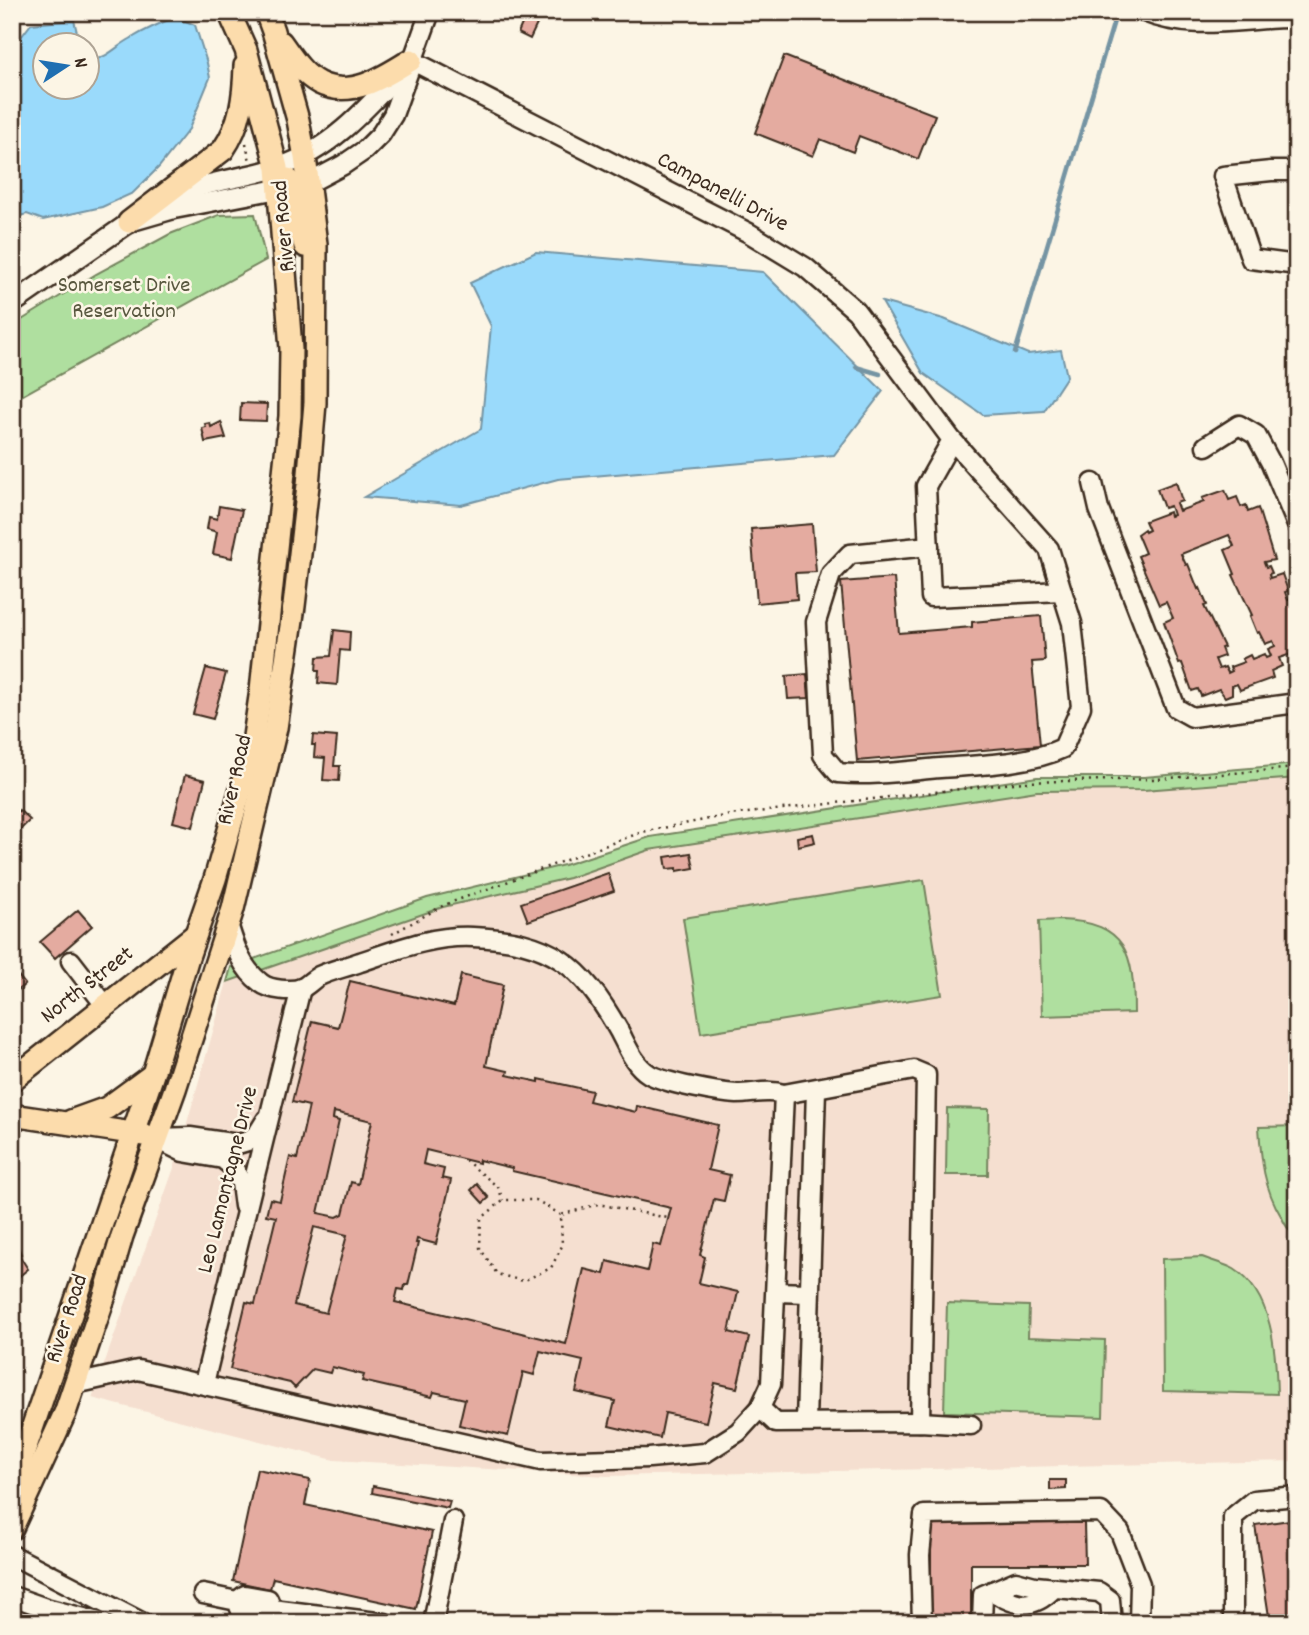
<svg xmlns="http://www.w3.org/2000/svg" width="1309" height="1635" viewBox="0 0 1309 1635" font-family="Dekko,sans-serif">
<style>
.built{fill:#f5dfd0}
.green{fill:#afdf9f;stroke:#75845e;stroke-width:2}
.water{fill:#9adafb;stroke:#7494a3;stroke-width:2}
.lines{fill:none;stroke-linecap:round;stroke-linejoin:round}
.stream{stroke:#7494a3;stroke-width:4.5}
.building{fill:#e4aba0;stroke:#3b2a1e;stroke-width:2;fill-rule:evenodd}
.minor-casing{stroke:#3b2a1e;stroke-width:23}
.major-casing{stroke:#3b2a1e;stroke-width:26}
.path{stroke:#3b2a1e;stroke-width:2.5;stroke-dasharray:2 5;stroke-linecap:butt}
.minor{stroke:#fcf5e5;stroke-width:18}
.major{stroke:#fcdcac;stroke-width:21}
.labels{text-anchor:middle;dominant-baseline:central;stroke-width:5;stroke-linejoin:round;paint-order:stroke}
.street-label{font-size:23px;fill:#3b2a1e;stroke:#fcf5e5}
.park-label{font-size:23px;fill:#58573e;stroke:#fcf5e5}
</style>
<rect width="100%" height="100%" fill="#fcf5e5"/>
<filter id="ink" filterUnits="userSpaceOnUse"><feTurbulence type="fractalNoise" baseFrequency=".0143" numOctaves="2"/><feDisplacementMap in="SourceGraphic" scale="14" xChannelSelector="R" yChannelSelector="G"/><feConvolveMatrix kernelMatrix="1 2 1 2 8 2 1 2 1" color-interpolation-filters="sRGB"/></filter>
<g filter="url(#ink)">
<path class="built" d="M1297,778V1461L607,1476L334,1460L92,1398L175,1165L227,982L443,907L569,878L649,850L1037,791L1144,790Z"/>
<g class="green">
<path d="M255,214L266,260L12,401V326L96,274L170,234L219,215Z"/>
<path d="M1297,764V778L1144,790L1037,791L649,850L569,878L443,907L227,982L231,967L427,898L564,865L650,837L1037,777H1144Z"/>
<path d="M924,880L942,995L701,1033L683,918Z"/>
<path d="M1061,920C1127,922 1134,954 1134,1013L1042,1016L1039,921Z"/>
<path d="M947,1108L989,1109L988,1175H946Z"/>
<path d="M1297,1126V1238C1289,1232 1285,1225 1281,1216C1264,1188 1261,1160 1259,1127Z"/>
<path d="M1202,1257C1212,1261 1225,1264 1234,1269C1273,1293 1276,1353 1277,1394L1163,1391L1162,1259Z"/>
<path d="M947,1303L1029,1306L1028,1337L1105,1340L1103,1417L944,1412Z"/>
</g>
<g class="water">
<path d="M176,17L195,25L207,63L210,78L189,129L159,167L133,193L102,207L43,220L27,214L12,218V49L31,24L74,20L80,45L46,46V88H88V59L90,61C109,57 114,48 130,39C145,30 160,23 176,17Z"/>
<path d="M536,252L763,272L883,391L834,455L558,479L461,505L364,497L481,429L491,326L470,283Z"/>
<path d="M882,302L944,319L1028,354L1061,350L1067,376L1044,411L983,415L923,373Z"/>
</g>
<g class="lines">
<g class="stream">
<path d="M1015,353L1114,21"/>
<path d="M856,367L880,374"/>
</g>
</g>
<g class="building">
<path d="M525,17L538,22L530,39L518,33Z"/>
<path d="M784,56L935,115L918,159L859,136L853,152L820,139L813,156L755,133Z"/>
<path d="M241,403L267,404L266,421L240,420Z"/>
<path d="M221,422L226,438L205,442L202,428L206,427L205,424L210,423L211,427Z"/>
<path d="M1176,482L1182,501L1176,503L1179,511L1204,502L1202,498L1225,490L1229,500L1237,497L1241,507L1246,505L1248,512L1258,508L1274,560L1264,562L1266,567L1269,566L1272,573L1269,574L1270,578L1282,574L1288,591L1285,592L1288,600L1293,599L1297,609V652L1279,658L1282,666L1271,671L1273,678L1240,690L1237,684L1232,686V694L1225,697L1219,689L1201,696L1198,689L1192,691L1182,663L1179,664L1164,622L1173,618L1166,602L1159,605L1138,556L1145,553L1137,534L1144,529L1145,532L1149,530L1145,521L1169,512L1170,516L1173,515L1170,506L1164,508L1157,489ZM1229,535L1234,546L1225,550L1235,574L1233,575L1252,615L1250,616L1257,633L1259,632L1265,644L1273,641L1275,646L1268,649L1271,656L1266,658L1264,654L1252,659L1250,655L1242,659L1244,662L1230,667L1232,671L1228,673L1225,667L1219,669L1215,659L1224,656L1221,648L1224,647L1204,606L1207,605L1200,588L1198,589L1188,564L1186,565L1181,554Z"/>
<path d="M219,506L242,510L232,558L213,554L217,532L207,529L209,517L217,519Z"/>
<path d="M812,524L816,572L795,573L797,599L757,603L751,529Z"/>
<path d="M894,578L899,633L972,627V622L1041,616L1045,661L1032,662L1040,745L857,761L841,582Z"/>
<path d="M334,630L350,632L349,651L340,650L337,685L318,683L319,671H316L317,657L331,656Z"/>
<path d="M206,668L226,673L213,719L193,714Z"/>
<path d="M807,674L809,698L788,699L786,676Z"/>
<path d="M313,735L337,737L334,766H340L339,781L323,780L325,758L314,757L315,745H312Z"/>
<path d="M185,775L205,780L193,827L173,822Z"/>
<path d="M19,810L30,820L19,831L12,825V818Z"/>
<path d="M813,834L815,842L798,846L797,837Z"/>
<path d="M691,853L694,868L677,871V868L667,869L665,857Z"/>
<path d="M608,873L614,891L528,921L521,903Z"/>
<path d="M78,910L92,926L55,958L40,942Z"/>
<path d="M12,968L25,984L12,995Z"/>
<path d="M461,975L503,985L486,1066L508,1071L507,1075L539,1082V1079L592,1091L589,1101L636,1112L637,1106L718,1125L708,1170L730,1175L724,1201L714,1199L700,1255L705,1257L699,1283L738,1292L729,1332L749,1337L737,1388L715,1383L706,1422L665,1413L660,1438L609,1426L615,1401L576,1392L583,1361L540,1351L534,1375L523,1372L508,1436L459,1425L465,1399L434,1392L432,1397L362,1381L364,1375L332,1367L330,1373L313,1369L295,1388L290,1383L230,1369L246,1302L255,1304L276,1217L266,1215L270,1199L280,1201L290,1157L297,1159L309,1106L292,1102L312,1021L338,1027L350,981L454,1006ZM334,1112L372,1121L358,1184L351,1182L343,1214L337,1217L318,1213L339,1121L333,1119ZM426,1150L479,1163V1160L512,1168V1171L671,1208L661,1246L653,1244L647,1271L607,1261L604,1274L584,1269L566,1344L395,1302L398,1289L404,1290L405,1285H408L418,1243H416L417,1239L436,1244L451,1180L442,1178L444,1169L423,1164ZM314,1227L347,1235L326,1313L294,1305Z"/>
<path d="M477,1184L489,1198L483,1203L471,1190Z"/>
<path d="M12,1226L15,1233L13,1234L21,1254L19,1255L28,1269L16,1279L12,1275Z"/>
<path d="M257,1469L310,1480L305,1505L432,1532L416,1609L273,1578L270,1589L233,1581Z"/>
<path d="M1050,1480H1066V1489L1050,1490Z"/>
<path d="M373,1486L450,1501L448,1508L372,1493Z"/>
<path d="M1297,1519V1623H1270L1255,1525Z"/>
<path d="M931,1523H1084L1085,1564H971V1623H931Z"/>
</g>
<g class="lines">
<g class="minor-casing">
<g id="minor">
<path d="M1144,12C1194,33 1246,17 1297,18"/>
<path d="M411,60L749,233L805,267L856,311L952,440L1049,549L1062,591L931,597L926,486L952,440"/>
<path d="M1297,171H1271L1223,176L1251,259L1297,265"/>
<path d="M166,201C202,180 241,180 279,167C331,150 368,107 404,68"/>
<path d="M136,220L174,209L309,183L343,165L365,150L381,134L393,115L430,12"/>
<path d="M12,304L139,216"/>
<path d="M1206,446L1239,425L1256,435L1271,463L1297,525"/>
<path d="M1093,483L1099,509L1176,708L1192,717L1297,703"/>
<path d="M929,546L850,554L831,574L816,622L823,755L838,773C872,776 906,771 940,768C978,765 1029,764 1063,748L1081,707L1072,623L1062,591"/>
<path d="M71,961L105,1005"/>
<path d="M784,1094L914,1070L926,1075L920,1422"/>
<path d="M155,1138L183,1152L223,1159L234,1168L241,1183L244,1206"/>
<path d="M158,1138L190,1137L238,1144L248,1141L258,1133L266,1120"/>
<path d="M776,1292L809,1293"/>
<path d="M204,1383L301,988"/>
<path d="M75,1384L138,1370L541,1461L649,1458L705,1453L738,1432L760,1408L771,1384L784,1094C768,1089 753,1094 737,1094C718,1093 665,1083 649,1074C634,1065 627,1046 619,1031C581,964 551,940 473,937C433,935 396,950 360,962C347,967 332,970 319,976C313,979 308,985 302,988C291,992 270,990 261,983C241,968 235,946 228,924"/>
<path d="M760,1408L776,1423L920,1422L971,1425"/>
<path d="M806,1422L816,1089"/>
<path d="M12,1555L143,1623"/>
<path d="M992,1591C1016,1607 1033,1610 1054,1588"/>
<path d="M203,1594L237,1601L245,1595L268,1599L272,1609L265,1615L241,1611L237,1601"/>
<path d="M12,1596L46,1608L103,1623"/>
<path d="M272,1609L385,1623"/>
<path d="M433,1623L453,1521"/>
<path d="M922,1623L920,1555L924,1515L1101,1512L1120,1532L1140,1584L1139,1623"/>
<path d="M982,1623L983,1595L1016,1581L1035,1586L1099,1592L1110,1600L1112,1623"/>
<path d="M1233,1623V1517L1254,1500L1297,1496"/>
</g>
</g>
<g class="major-casing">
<g id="major">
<path d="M281,42C291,56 303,75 319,83C351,99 384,77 411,60"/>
<path d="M288,179L305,246"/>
<path d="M129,222L223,150C241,124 244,97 245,66"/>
<path d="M12,1080L195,935"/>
<path d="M12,1115L145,1135"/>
<path d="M71,1121L107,1108L152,1075"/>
<path d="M12,1481L20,1464L153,1074L188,957L215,879L252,750L261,690L290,416L291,349L277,168L246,50L229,12"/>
<path d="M12,1528L65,1413L104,1298L122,1236L175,1089L233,909L276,728L294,606L308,485L315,403L316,244L305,157L298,120L273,31L266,12"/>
</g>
</g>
<g class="path">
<path d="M246,143L250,161"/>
<path d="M392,934L444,905L642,832L730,815L1023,782L1157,779L1297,768"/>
<path d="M465,1160L498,1187L503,1200"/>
<path d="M561,1215L536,1200H503L481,1219L480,1248L497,1274L523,1281L551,1268L562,1246L561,1215L598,1204L668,1218"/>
</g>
<use href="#minor" class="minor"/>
<use href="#major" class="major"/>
</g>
</g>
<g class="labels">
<g class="street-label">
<text transform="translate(722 193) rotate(28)">Campanelli Drive</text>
<text transform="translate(285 226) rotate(-95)">River Road</text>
<text transform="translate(236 780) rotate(-77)">River Road</text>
<text transform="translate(88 986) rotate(-38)">North Street</text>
<text transform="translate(229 1180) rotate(-76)">Leo Lamontagne Drive</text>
<text transform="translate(68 1319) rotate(-72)">River Road</text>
</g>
<g class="park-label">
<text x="124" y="286">Somerset Drive<tspan x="124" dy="26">Reservation</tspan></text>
</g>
</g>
<rect width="1309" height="1635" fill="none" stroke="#fcf5e5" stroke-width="42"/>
<rect x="21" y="21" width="1267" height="1593" fill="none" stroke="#3b2a1e" stroke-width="2.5" filter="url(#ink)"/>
<g transform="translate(66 66) rotate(78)"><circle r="33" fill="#fcf5e5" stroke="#afa495" stroke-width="2"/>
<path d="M0-5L12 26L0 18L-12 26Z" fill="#1f6fb2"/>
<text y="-10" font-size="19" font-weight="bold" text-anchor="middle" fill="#3b2a1e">N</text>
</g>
</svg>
